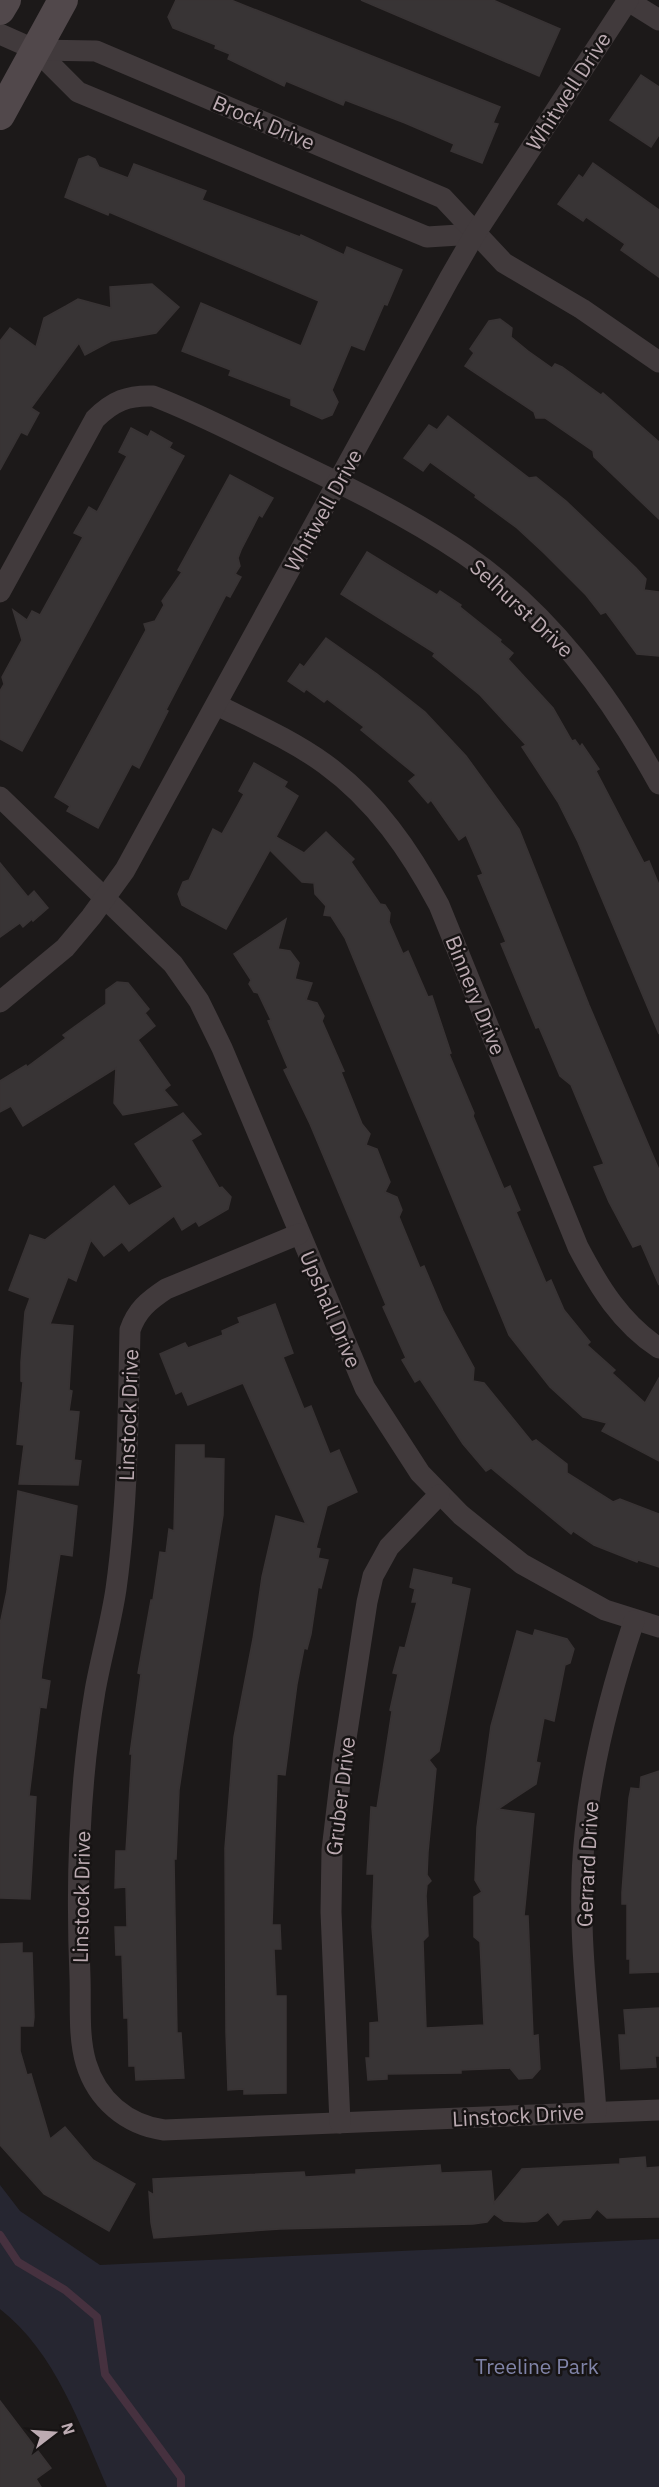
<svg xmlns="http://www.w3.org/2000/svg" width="659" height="2487" viewBox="0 0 659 2487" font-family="'IBM Plex Sans',sans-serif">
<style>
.green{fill:#262631}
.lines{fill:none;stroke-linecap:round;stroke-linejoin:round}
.stream{stroke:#46313f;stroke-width:8}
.building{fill:#383435;stroke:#383334;stroke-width:1.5}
.street{stroke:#413a3c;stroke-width:21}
.secondary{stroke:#51484b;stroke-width:30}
.labels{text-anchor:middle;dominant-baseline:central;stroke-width:5;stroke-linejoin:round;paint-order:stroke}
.street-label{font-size:21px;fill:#bcabb2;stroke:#171414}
.park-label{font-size:21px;fill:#8084a8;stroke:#171414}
</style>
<rect width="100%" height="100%" fill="#1c1919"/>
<path class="green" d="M0,2185L20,2211L100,2265L659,2239V2487H107C80,2425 55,2352 0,2309Z"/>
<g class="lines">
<path class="stream" d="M0,2235L18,2262L65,2290L97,2317L105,2374L181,2477V2487"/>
</g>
<g class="building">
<path d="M176,0H231L500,107L493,123L498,124L482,163L451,151L454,144L405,123L345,100L343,105L286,81L284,86L228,59L230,54L215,48L216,45L173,28L168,17Z"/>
<path d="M361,0H493L560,29L539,76Z"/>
<path d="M641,75L659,87V135L651,147L610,120Z"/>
<path d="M88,156L95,159L99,167L128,178L134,164L206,191L202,200L300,237L301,235L344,255L347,247L402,270L387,305L384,304L364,350L351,345L332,390L338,402L332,415L322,419L291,405V399L229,375L231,370L182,351L201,303L301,346L319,301L109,212L108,215L65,197L79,159Z"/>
<path d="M593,163L659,210V277L621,250L625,244L586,217L583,221L558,204L579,175L583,178Z"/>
<path d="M152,284L179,307L156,333L111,341L85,355L79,343L31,408L39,413L27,435L21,432L0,470V341L10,328L36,347L44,318L66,306L78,299L111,308L110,287Z"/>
<path d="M500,319L512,328L511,337L528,351L552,368L555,364L562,367L601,395L603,393L659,442V519L594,457L593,451L545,418H536L534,412L465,366L474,353L470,349L489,321Z"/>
<path d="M448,416L529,478L536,477L566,501L636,568L646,579L644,590L659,592V656L637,654L606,612L601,614L586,595L544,553L517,528L475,497L476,495L430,462L423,471L404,458L429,425L437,430Z"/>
<path d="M131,428L148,437L151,431L172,443L169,448L184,456L22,751L0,739V691L4,684L2,677L22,640L13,610L27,620L32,611L40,615L83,537L74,533L89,507L97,512L127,456L119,452Z"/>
<path d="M230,475L273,498L262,517L259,515L241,550L238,558L240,566L235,574L241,577L230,597L226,595L166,710L168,711L139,768L132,764L98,828L67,811L70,806L55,797L146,630L144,624L155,621L164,605L162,601L182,572L178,570Z"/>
<path d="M367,552L437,595L440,591L461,605L460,607L501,640L500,642L513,653L508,659L553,708L572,741L575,740L580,747L582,744L599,769L596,771L644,863L649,861L659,885V1034L578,842L558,802L522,747L526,745L480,695L433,656L435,653L341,594Z"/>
<path d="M326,638L377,674L425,712L466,756L519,829L589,1005L659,1170V1285L641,1244L633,1247L609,1202L594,1167L604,1164L571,1085L560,1076L539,1027L536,1028L501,944L506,942L478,876L483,874L466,835L459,840L431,800L428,803L409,781L416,775L361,730L364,727L327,699L324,702L306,689L304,692L288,681L300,664L304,667Z"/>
<path d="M254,763L287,782L284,787L298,796L276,837L304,853L326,832L354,859L351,862L380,904L385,905L390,913L389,922L403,954L408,951L428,997L432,996L451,1053L449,1054L474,1113L473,1116L504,1189L510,1186L520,1210L516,1212L546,1283L551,1280L564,1310L590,1342L587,1345L615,1370L612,1373L645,1403L659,1378V1461L602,1431L607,1423L583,1417L550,1387L509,1335L345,938L331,916L324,915L326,906L315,894L314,883L302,882L270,850L226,929L182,905L178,894L183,882L189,880L213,829L222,834L244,794L239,791Z"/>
<path d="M0,863L28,897L34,891L48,908L33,921L32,919L23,927L20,923L0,937Z"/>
<path d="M286,919L278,949L290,951L299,963L295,979L312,983L306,1000L317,1003L324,1016L322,1021L344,1071L341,1072L362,1124L370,1134L366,1145L377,1149L390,1182L385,1192L397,1197L402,1210L399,1217L420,1268L424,1266L443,1311L474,1368L473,1381L484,1383L532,1442L536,1440L567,1464V1473L613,1502L620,1499L659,1514V1567L638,1560L637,1562L594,1545L573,1531L571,1534L491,1468L486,1471L463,1444L420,1379L415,1382L402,1360L406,1358L383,1307L386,1305L310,1124L284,1070L288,1068L268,1021L271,1020L258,993L254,992L249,984L251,980L234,954Z"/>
<path d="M117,982L128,983L149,1009L145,1013L155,1026L138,1040L170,1085L164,1090L177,1105L123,1115L114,1103L116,1068L23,1126L11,1106L0,1112V1081L26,1065L27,1067L66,1038L63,1035L106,1004V990Z"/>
<path d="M183,1113L201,1134L191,1140L219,1188L222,1187L231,1197L228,1209L199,1226L196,1221L182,1230L174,1216L129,1251L122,1242L104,1256L91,1240L76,1281L68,1277L50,1324L73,1326L69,1390L72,1391L69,1411L79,1412L74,1460L81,1461L78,1485L19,1484L24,1445L17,1444L23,1382L21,1381V1362L25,1312L30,1298L9,1290L30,1235L45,1240L114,1186L129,1206L163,1187L135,1144Z"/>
<path d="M275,1304L293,1353L283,1357L304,1409L311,1406L330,1454L339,1450L357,1492L327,1506L316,1548L320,1549L318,1558L328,1560L321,1588L318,1587L311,1634L307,1649L304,1648L297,1684L285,1775L277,1774L272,1925H280L281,1949H274L276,1996H286V2093L244,2094V2089L228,2090L226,2032L225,1848L234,1737L253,1639L262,1577L276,1516L306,1524L243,1383L188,1405L182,1391L176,1394L160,1354L185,1343L188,1348L223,1335L222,1331L240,1323L238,1318Z"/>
<path d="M176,1445H204V1458L224,1459L223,1515L187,1736L179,1790L176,1859H174L177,2033H181L184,2078L136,2080L135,2066H129L128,2018H124L122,1955H116L115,1927H127L126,1887L115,1888L116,1851H126L132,1754H130L141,1674L138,1673L151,1600H153L160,1552L166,1553L169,1529L174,1531Z"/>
<path d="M18,1491L77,1506L72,1556L60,1554L42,1669L41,1679L50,1681L46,1708L40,1707L29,1796L36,1797L30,1899L0,1898V1624L7,1591Z"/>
<path d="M414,1569L452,1578L451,1584L470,1589L439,1751L429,1760L436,1769L428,1852L427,1875L431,1881L427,1885L426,1896L428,1936L423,1941L426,2028L484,2025L480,1942L474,1937V1897L482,1892L475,1880L477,1827L491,1726L517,1631L533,1636L535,1630L567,1639L574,1649L570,1663L565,1665L554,1721L544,1718L536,1762L540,1763L536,1784L498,1809L534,1814L524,1916H528L533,2036L538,2035L540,2069L532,2078L519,2079L510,2068L461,2070V2073L387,2074V2079L368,2080L366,2058H370V2023L379,2022L372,1927L374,1874H367L371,1807L377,1808L392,1711L390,1710L398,1674L393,1673L400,1647L405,1648L417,1602H412L415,1589L410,1587Z"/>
<path d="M659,1771V1972L630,1973V1959H627V1904H622V1892L629,1798L631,1788L640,1789L641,1777Z"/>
<path d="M22,1943V1953H32L34,2017L33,2026H20V2051L27,2075L31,2074L50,2139L65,2127L93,2160L135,2184L109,2231L44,2194L0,2145V1944Z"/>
<path d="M659,2008V2056H655L656,2067L621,2069L619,2035H626L624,2010Z"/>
<path d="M645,2157L646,2168L659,2167V2217L607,2218L597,2209L590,2218L563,2220L558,2225L548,2212L537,2221L524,2222L504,2221L494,2214L487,2222L473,2224L280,2229L154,2238L151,2223L149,2192L154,2195L153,2179L304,2172L305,2177L356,2174V2170L440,2165L441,2173L491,2171L494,2203L522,2169L620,2164V2159Z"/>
<path d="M0,2401L51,2468L36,2479L41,2487H0Z"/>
</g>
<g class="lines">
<g class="street">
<path d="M627,0L659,20"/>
<path d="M0,34L36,50L78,92L427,237L475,234"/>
<path d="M36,50L96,51L443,198L504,263L582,309L659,362"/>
<path d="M0,592L95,419C113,401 128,395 153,396C198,413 241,436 285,457C346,486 408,516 464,554C549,612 610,695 659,784"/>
<path d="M217,705C253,723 292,740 325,764C376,801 410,851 439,905L578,1247C599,1287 621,1323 659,1348"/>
<path d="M0,797L173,964L199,1001L222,1048L365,1388L420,1473L461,1515L522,1564L605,1610L659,1627"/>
<path d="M0,1002L65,948L91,917L125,870L449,279L475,234L628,0"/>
<path d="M299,1234L166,1289C148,1301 137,1310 130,1330C128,1417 128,1503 116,1589C111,1623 101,1657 95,1691C79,1785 76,1883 80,1977C81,2005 78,2036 86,2063C97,2100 127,2125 164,2130L659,2110"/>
<path d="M596,2112C590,2020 575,1926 585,1834C592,1761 611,1690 634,1621"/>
<path d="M340,2123L331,1912L332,1850L343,1758L367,1602L373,1576L389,1547L439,1495"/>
</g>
<g class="secondary">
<path d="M0,10L6,0"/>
<path d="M0,115L63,0"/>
</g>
</g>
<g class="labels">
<g class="street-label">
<text transform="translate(568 91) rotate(-57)">Whitwell Drive</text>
<text transform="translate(264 122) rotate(23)">Brock Drive</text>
<text transform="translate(323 510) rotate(-61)">Whitwell Drive</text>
<text transform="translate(522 608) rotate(43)">Selhurst Drive</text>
<text transform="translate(476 995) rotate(68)">Binnery Drive</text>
<text transform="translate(331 1309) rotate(67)">Upshall Drive</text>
<text transform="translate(128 1415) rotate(-88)">Linstock Drive</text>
<text transform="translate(340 1796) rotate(-83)">Gruber Drive</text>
<text transform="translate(587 1864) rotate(-87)">Gerrard Drive</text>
<text transform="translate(81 1897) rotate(-89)">Linstock Drive</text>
<text transform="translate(518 2115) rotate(-3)">Linstock Drive</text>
</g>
<g class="park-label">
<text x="537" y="2366">Treeline Park</text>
</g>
</g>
<g transform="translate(54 2433) rotate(73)" stroke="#171414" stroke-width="4.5" paint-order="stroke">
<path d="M0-4.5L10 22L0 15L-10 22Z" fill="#bcabb2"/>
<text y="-9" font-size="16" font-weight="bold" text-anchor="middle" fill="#bcabb2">N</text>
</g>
</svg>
